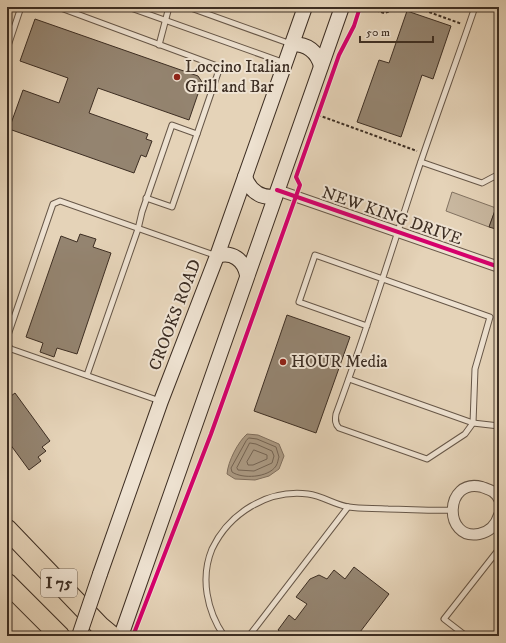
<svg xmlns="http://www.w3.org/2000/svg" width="506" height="643" viewBox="0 0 506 643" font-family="'IM FELL DW Pica',serif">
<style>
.green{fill:#c8b79f;stroke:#827261}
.water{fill:#ac9b85;stroke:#806f5e}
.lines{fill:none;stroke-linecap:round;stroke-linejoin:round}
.shore{stroke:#746454;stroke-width:1}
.building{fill:#948470;stroke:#3d2e23}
.lane-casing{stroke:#675748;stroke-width:7}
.street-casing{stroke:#675748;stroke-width:12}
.secondary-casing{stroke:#3d2e23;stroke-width:16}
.highway-casing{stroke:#3d2e23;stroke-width:21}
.path{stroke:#3d2e23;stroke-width:2;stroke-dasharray:3 2;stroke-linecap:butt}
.lane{stroke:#eee2d1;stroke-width:5}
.street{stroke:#eee2d1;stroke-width:10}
.secondary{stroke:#eee2d1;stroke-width:14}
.highway{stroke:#e5d3b8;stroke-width:19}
.secondary-bridge-casing{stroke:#3d2e23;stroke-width:16;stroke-linecap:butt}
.secondary-bridge{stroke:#eee2d1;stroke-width:14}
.cycleway-casing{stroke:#eee2d1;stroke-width:6}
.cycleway{stroke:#d6006c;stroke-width:4}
.poi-dot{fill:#8f2418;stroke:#eee2d1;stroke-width:1.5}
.labels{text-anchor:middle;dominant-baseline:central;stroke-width:4;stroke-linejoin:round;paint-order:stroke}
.shield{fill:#eee2d1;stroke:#726457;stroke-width:1}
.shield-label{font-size:16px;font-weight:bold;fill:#3d2e23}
.poi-label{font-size:17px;fill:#3d2e23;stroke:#eee2d1;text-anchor:start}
.street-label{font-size:17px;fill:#3d2e23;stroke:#eee2d1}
</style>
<rect width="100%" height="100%" fill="#e5d3b8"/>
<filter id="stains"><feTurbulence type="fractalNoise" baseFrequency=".005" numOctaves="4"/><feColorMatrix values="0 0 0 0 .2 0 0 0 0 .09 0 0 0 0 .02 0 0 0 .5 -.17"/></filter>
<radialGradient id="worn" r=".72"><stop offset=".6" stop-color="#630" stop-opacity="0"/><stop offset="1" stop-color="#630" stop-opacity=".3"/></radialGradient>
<path class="green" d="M452,192L496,208L489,227L446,211Z"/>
<path class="water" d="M247,434L258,435L279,444L284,456L279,469L269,476L255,480L235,479L227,474C228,461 238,442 247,434Z"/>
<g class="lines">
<g class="shore">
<path d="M249,438L257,439L276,447L279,457C278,459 278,463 276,466C268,478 242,479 232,472L231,468L246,441Z"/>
<path d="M250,443L256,444L272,451L274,456L272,463L254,471L238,470L237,468Z"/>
<path d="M254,450L267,455V459L253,465H248L247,462Z"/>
</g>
</g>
<g class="building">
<path d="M407,11L451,26L433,79L422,75L401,137L357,122L379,60L389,63Z"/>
<path d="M35,19L198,76L202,82L189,120L98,88L89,113L148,134L146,139L152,141L146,157L141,155L134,173L9,129L23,90L59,103L68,78L20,61Z"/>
<path d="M498,202H499V230L489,227Z"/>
<path d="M80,234L96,239L93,247L111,253L77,354L57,348L54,357L40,352L43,343L26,337L61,236L77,242Z"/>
<path d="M287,315L350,337L316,433L254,411Z"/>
<path d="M15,393L50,441L42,447L46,451L38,457L41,461L29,470L7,440V399Z"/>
<path d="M354,567L389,594L357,636H285L278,630L289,615L295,620L307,604L296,597L310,579L319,575L327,579L334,570L345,579Z"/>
</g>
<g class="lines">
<g class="lane-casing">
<g id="lane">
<path d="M58,7L220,67L172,207L146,198"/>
<path d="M128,7L285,63"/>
<path d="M188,7L291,44"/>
<path d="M159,45L169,7"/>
<path d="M7,49L21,7"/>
<path d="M421,162L482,183L499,174"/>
<path d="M367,326L299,302L315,255L490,317L475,369L473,423L465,434L427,459L339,428C335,424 335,420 336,414C365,336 390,255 416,176C435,119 456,63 475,7"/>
<path d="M7,338L53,204L60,201L217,256"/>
<path d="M7,345L11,349L160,401"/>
<path d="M87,375L138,229L142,212L172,125L197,134"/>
<path d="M349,379L473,423L499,426"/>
<path d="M224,636C207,611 200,578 212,549C229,513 268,489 308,494C323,496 335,505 349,507C361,509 375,508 388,509C409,509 431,511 452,510"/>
<path d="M249,636L348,507"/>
<path d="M466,636L444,619L499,549"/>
</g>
</g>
<g class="street-casing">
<g id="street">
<path d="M277,190L499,267"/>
<path d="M499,499C495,491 490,490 482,487C444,477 443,541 479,534C489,532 496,525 499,515"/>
</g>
</g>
<g class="secondary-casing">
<g id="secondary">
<path d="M292,44C307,44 317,51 321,66"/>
<path d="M245,177C250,191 260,198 275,197"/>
<path d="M217,256C232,251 244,260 247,275"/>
<path d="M100,574L161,401L217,256L305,7"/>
<path d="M121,636L342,7"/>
</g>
</g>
<g class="highway-casing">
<g id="highway">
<path d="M7,529L100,626L112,636"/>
<path d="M7,583L60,636"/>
</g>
</g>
<g class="path">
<path d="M367,7L384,13L404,7"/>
<path d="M415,7L462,24"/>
<path d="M318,115L417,151"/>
</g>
<use href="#lane" class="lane"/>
<use href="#street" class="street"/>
<use href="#secondary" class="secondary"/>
<use href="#highway" class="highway"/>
<g class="secondary-bridge-casing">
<path id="secondary-bridge" d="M79,636L100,574"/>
</g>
<use href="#secondary-bridge" class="secondary-bridge"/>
<g class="cycleway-casing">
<g id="cycleway">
<path d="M277,190L499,267"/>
<path d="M133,636L211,434L300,185L296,177L339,55L354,26L360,7"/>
</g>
</g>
<use href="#cycleway" class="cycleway"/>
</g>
<g class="poi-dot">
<circle cx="177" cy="77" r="4"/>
<circle cx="283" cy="362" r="4"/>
</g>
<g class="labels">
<rect class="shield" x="41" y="569" width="36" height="28" rx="3"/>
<g class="shield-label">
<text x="59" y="583">I 75</text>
</g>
<g class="poi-label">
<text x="185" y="67">Loccino Italian<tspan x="185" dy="20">Grill and Bar</tspan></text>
<text x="291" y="362">HOUR Media</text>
</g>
<g class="street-label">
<text transform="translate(392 216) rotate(19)">NEW KING DRIVE</text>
<text transform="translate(175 315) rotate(-69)">CROOKS ROAD</text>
</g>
</g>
<rect width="506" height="643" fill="none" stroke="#e5d3b8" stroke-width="24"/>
<rect x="8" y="8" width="490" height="627" fill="none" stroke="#3d2e23" stroke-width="2"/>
<rect x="12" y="12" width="482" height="619" fill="none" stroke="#3d2e23"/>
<path d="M360 36v6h73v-6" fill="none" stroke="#3d2e23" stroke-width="2"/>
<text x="366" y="36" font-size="12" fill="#3d2e23" stroke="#eee2d1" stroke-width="3" paint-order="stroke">50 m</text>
<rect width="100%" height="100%" filter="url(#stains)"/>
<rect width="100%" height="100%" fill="url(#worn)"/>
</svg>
